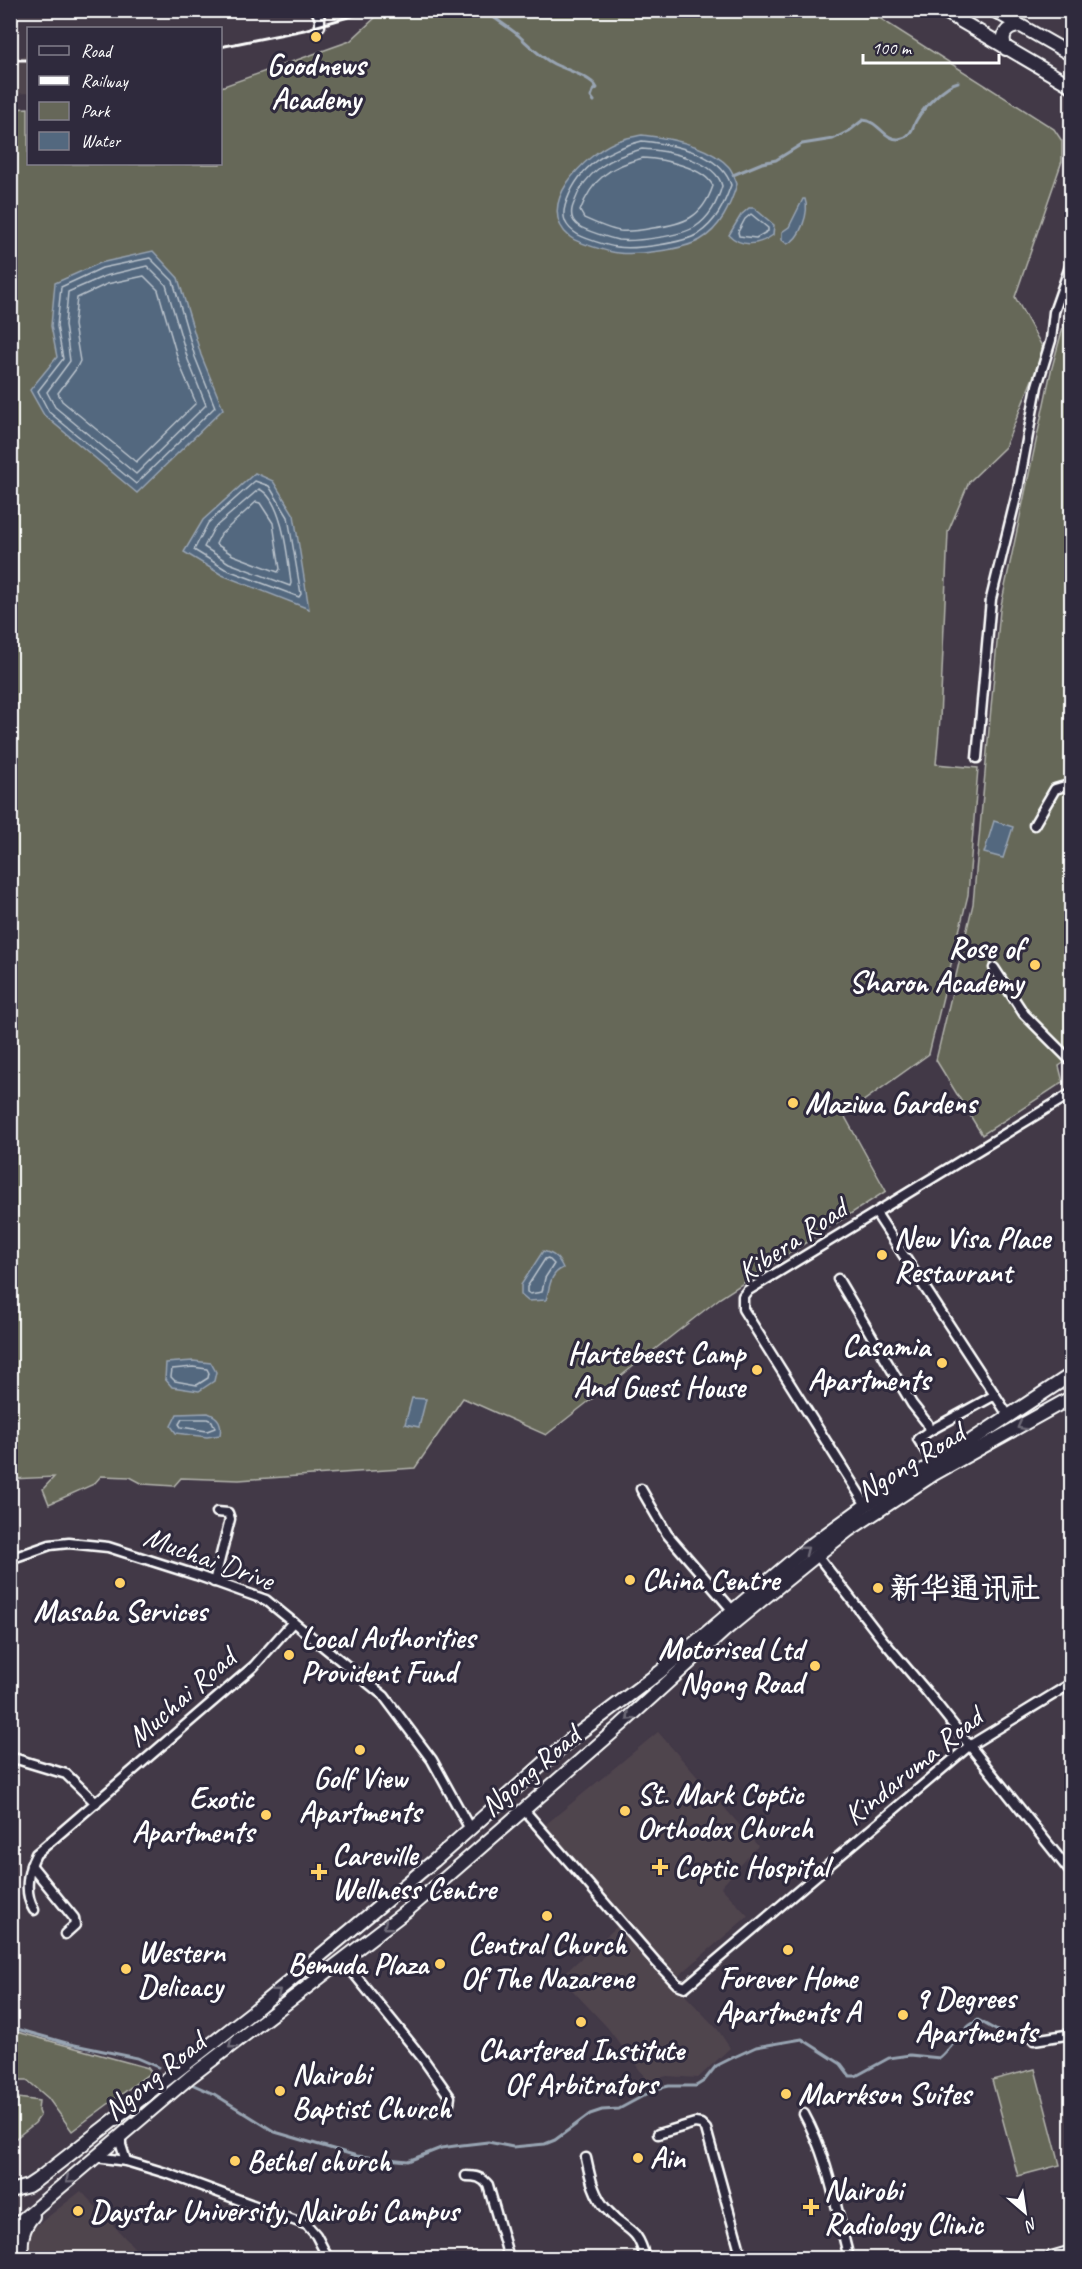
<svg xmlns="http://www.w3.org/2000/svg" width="1082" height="2269" viewBox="0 0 1082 2269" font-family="Caveat,'LXGW WenKai TC',sans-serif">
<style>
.built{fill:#50444e}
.green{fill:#666759;stroke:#b2b3ac;stroke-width:1.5}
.water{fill:#53687f;stroke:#98a4b2;stroke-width:1.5}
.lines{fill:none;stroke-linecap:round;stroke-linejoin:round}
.shore{stroke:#bac3cc;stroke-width:1.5}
.stream{stroke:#98a4b2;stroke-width:3}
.street-casing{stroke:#fff;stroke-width:13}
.secondary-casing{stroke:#fff;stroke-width:16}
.street{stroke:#2f2a3d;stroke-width:8}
.secondary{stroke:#2f2a3d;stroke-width:12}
.rail{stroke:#fff;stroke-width:3}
.oneway{stroke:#6d6a77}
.poi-dot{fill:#ffd166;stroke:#2f2a3d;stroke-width:2}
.labels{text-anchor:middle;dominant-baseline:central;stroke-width:6;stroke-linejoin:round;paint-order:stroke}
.poi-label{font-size:30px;font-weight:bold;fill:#fff;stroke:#2f2a3d;text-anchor:start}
.street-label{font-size:30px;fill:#fff;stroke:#2f2a3d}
</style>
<rect width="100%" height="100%" fill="#423947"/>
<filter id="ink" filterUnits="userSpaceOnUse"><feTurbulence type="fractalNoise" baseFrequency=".0167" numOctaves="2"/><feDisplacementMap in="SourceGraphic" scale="12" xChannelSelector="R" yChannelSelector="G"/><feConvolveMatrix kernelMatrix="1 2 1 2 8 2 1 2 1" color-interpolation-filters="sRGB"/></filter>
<g filter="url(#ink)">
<g class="built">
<path d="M28,56V93L11,94V57Z"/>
<path d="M658,1732L758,1846L721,1887L748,1916L675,1979L545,1825Z"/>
<path d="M619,1925L718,2030L730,2048L698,2078L667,2076L648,2081L607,2027L560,1977Z"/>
<path d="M81,2191L144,2258H26L30,2231Z"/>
</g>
<g class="green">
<path d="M416,10H867L1054,129L1062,141V161L1015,297L1044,350L1005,447L969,482L948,532L940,719L936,764L978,768L968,895L929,1054L844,1115L886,1191L720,1298L546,1435L463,1398L415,1468L239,1480L181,1478L174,1486L143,1484L130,1477L101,1476L94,1484L49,1504L43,1489L54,1477L11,1479L12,109L28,108V164H220L221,87L350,41L376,17Z"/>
<path d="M1071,298V1058L1059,1066L1063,1082L982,1135L936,1060L973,904L1000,610L1051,371Z"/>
<path d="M10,2030L148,2068L151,2072L72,2131L48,2098L27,2080H11Z"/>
<path d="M1035,2069L1060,2165L1018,2176L992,2080Z"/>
<path d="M11,2097L39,2101L38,2111L40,2116L35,2123L11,2142Z"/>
</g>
<g class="water">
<path d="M642,135C669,138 709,145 729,167C733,172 735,179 737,184C730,206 721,228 700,240C682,250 638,255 618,253C609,252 577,243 570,237C533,206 585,155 615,142C623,138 633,137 642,135Z"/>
<path d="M803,199H805C810,212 800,240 787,244L782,240V232L789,227Z"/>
<path d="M749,208H754L774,225L773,235C759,245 742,248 729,235L741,215Z"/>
<path d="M153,251L178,278L201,355L223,409L137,493L44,415L30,390L57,357L51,326L55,283L100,263Z"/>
<path d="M255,473L273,481L294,515L309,609L222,575L184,552L203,520Z"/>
<path d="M994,821L1013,827L1003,858L984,853Z"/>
<path d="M543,1251C554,1254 558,1257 563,1268C549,1274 550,1288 546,1300L528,1301L521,1295V1285Z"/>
<path d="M193,1361L211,1363L216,1372L214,1381L199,1391L172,1387L165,1379L166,1363Z"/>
<path d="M412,1398L426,1399L419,1427L405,1424Z"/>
<path d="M208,1413C219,1417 222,1423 220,1435L207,1437L176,1433L171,1426L177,1414Z"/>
</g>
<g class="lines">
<g class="shore">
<path d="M642,141C671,144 721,153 731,185C724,205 716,222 698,234C683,243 635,250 617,247C608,246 581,238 574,232C562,223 562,213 567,200C580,165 608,149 642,141Z"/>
<path d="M642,149C665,150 716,160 722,186C717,203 710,217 695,227C681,236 635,242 618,240C610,238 586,231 579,226C570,220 570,212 574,203C585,171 611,157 642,149Z"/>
<path d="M643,158C662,159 704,167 713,186C702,218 684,224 653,228C642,230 630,232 620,231C608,229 595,223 584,218L580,211C592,179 610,166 643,158Z"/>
<path d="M751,214L768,228V231L756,238L739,236L738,232L745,219Z"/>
<path d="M150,258L173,281L195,357L215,407L136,484L49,412L38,391L63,359L57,326L61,287L102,268Z"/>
<path d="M147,266L166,285L188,360L206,405L136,474L55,407L47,392L70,361L65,325L68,292L105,276Z"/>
<path d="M144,276L158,290L179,363L196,403L136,462L62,401L58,393L76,369L80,361L74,325L77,298L107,284Z"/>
<path d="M255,481L269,486L288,517L301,594L299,597L225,569L194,550L208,523Z"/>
<path d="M259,489C283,499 288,560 291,583L290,586L229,563L204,547L214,528Z"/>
<path d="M256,502L260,503L273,523L280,569L278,572L233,555L216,544L221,534Z"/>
<path d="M548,1258L554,1264L545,1278L542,1292L530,1294L527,1292V1287L545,1259Z"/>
<path d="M193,1367L207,1369L209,1373L208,1378L197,1385L175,1381L171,1377L172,1369Z"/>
<path d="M182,1419H207L212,1421L215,1428L207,1431L181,1427L179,1424Z"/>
</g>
<g class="stream">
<path d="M484,10C495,19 507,26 518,35C529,45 540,57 554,64C564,69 592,77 597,88L593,91L591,97L594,101"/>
<path d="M733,175L762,163L776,160L802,144L833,139L849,131L863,120C879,121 884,140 899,139C903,138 905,138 908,135C913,131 913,125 917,119C924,107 945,85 958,82"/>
<path d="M10,2027L70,2044L137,2058L158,2067"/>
<path d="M189,2083L214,2094L275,2132L357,2156L408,2161L441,2148L462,2145L488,2142L513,2147L545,2144L555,2140L590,2114L602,2110L619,2109L656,2089L669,2086H696L704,2081L716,2066L732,2058L756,2047L802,2039L841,2064L850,2076H856L889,2058L910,2055L940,2058C956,2044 958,2031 978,2020L1001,2033"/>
</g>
<g class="street-casing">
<g id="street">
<path d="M316,10L320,19V26"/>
<path d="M977,758L991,599L1018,489L1037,386L1051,340L1054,312L1072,261"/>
<path d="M1034,825L1055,789L1072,784"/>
<path d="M994,968L1024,1014L1072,1062"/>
<path d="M876,1213L1008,1415"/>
<path d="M838,1279L912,1404L927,1423L929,1431L918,1439L933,1463"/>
<path d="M929,1431L995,1395"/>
<path d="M641,1489L667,1534L733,1611"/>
<path d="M866,1505L743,1309V1296L747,1291L1072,1093"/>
<path d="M817,1555L882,1639L927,1692L1072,1874"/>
<path d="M10,1559L50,1545L69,1543L108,1547L196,1575L266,1600L384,1696L432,1760L470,1829"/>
<path d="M214,1582L230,1519L228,1513L217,1512"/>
<path d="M10,1757L66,1774L96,1803"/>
<path d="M524,1810L656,1962L677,1984L685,1987L969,1746L1072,1683"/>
<path d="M31,1865L74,1918L75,1925L65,1934"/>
<path d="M34,1910C24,1894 27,1871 36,1854L254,1666L293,1622"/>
<path d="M343,1960L424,2060L450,2097L449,2103C439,2112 432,2114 419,2110"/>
<path d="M1034,2040L1072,2034"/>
<path d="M804,2114C829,2159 836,2210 849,2258"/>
<path d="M658,2134L695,2123L701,2124L706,2129L742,2258"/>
<path d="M121,2136V2145L126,2161"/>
<path d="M96,2157L126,2161L169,2174L307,2225L316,2235L328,2258"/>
<path d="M586,2158C590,2177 594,2197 608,2211C627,2233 637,2225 645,2258"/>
<path d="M466,2176C476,2176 482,2177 488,2185L509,2258"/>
</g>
</g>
<g class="secondary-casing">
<g id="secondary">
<path d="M942,10L1072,86"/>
<path d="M993,10L1072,55"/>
<path d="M1006,49C1000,35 1006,27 1020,26"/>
<path d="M10,2191L28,2186L37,2180L255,2010L435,1860L571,1739L660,1672L807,1548L866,1505L972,1440L1072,1374"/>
<path d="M10,2230L190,2077L409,1909L450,1874L621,1725L725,1630L817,1555L849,1530L934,1474L1072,1397"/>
<path d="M23,2258C20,2243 22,2228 33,2216"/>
<path d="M1051,2258L1072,2252"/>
</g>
</g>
<use href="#street" class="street"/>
<use href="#secondary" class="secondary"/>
<g class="rail">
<path d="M220,47L304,30L372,10"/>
<path d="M10,60H28"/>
</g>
</g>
<defs><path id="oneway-chevron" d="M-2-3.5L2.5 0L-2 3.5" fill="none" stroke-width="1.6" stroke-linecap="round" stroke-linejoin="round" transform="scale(1.5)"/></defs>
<g class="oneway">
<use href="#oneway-chevron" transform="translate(1021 1426) rotate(151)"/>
<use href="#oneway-chevron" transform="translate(805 1550) rotate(-38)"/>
<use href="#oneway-chevron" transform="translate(630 1717) rotate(137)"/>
<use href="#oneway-chevron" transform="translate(387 1926) rotate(142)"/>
<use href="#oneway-chevron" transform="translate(277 1992) rotate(-40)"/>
<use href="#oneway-chevron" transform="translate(232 2045) rotate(142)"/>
<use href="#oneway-chevron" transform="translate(69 2180) rotate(140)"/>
</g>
</g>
<g class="poi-dot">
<circle cx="316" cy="37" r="6"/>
<circle cx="1035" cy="965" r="6"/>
<circle cx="793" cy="1103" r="6"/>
<circle cx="882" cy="1255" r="6"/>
<circle cx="942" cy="1363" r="6"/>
<circle cx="757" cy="1370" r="6"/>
<circle cx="630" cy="1580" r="6"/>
<circle cx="120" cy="1583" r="6"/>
<circle cx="878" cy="1588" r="6"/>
<circle cx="289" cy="1655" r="6"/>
<circle cx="815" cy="1666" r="6"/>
<circle cx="360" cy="1750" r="6"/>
<circle cx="625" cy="1811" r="6"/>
<circle cx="266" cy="1815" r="6"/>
<path d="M657 1858h6v6h6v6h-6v6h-6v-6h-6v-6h6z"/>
<path d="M316 1863h6v6h6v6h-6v6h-6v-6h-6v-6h6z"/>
<circle cx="547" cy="1916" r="6"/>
<circle cx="788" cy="1950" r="6"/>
<circle cx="440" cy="1964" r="6"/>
<circle cx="126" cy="1969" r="6"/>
<circle cx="903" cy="2015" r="6"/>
<circle cx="581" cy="2022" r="6"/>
<circle cx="280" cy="2091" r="6"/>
<circle cx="786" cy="2094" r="6"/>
<circle cx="638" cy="2158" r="6"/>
<circle cx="235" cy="2161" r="6"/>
<path d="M808 2198h6v6h6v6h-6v6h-6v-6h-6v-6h6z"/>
<circle cx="78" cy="2211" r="6"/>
</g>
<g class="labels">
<g class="poi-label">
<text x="316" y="65" text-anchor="middle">Goodnews<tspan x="316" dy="34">Academy</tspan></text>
<text x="1023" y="948" text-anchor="end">Rose of<tspan x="1023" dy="34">Sharon Academy</tspan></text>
<text x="805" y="1103">Maziwa Gardens</text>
<text x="894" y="1238">New Visa Place<tspan x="894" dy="34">Restaurant</tspan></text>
<text x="930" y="1346" text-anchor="end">Casamia<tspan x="930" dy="34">Apartments</tspan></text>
<text x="745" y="1353" text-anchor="end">Hartebeest Camp<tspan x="745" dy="34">And Guest House</tspan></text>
<text x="642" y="1580">China Centre</text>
<text x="890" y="1588">新华通讯社</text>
<text x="120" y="1611" text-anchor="middle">Masaba Services</text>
<text x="301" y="1638">Local Authorities<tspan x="301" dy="34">Provident Fund</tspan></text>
<text x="803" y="1649" text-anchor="end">Motorised Ltd<tspan x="803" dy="34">Ngong Road</tspan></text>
<text x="360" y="1778" text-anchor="middle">Golf View<tspan x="360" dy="34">Apartments</tspan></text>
<text x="637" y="1794">St. Mark Coptic<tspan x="637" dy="34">Orthodox Church</tspan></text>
<text x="254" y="1798" text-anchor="end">Exotic<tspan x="254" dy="34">Apartments</tspan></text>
<text x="332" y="1855">Careville<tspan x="332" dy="34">Wellness Centre</tspan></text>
<text x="674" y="1867">Coptic Hospital</text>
<text x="547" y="1944" text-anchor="middle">Central Church<tspan x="547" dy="34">Of The Nazarene</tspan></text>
<text x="138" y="1952">Western<tspan x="138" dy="34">Delicacy</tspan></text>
<text x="428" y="1964" text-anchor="end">Bemuda Plaza</text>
<text x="788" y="1978" text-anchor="middle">Forever Home<tspan x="788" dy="34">Apartments A</tspan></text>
<text x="915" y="1998">9 Degrees<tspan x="915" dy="34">Apartments</tspan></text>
<text x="581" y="2050" text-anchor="middle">Chartered Institute<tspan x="581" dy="34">Of Arbitrators</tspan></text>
<text x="292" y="2074">Nairobi<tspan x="292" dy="34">Baptist Church</tspan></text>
<text x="798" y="2094">Marrkson Suites</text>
<text x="650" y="2158">Ain</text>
<text x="247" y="2161">Bethel church</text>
<text x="824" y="2190">Nairobi<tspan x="824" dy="34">Radiology Clinic</tspan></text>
<text x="90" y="2211">Daystar University, Nairobi Campus</text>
</g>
<g class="street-label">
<text transform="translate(792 1240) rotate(-34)">Kibera Road</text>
<text transform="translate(910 1462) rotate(-32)">Ngong Road</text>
<text transform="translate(209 1558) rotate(20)">Muchai Drive</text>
<text transform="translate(181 1697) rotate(-41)">Muchai Road</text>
<text transform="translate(913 1766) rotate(-39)">Kindaruma Road</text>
<text transform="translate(530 1771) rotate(-41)">Ngong Road</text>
<text transform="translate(154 2076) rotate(-39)">Ngong Road</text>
</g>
</g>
<rect width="1082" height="2269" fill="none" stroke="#2f2a3d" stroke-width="36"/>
<rect x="18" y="18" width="1046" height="2233" fill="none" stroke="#fff" stroke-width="2" filter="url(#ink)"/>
<rect x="27" y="27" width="195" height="138" fill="#2f2a3d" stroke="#827f8b" stroke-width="1.5"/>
<rect x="39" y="46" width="30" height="9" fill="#2f2a3d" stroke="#827f8b" stroke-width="1.5"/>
<text x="81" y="57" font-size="18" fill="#ffffff">Road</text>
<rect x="39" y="76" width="30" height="9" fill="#ffffff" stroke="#827f8b" stroke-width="1.5"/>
<text x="81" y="87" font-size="18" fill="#ffffff">Railway</text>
<rect x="39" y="102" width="30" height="18" fill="#666759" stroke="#827f8b" stroke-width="1.5"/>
<text x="81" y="117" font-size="18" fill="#ffffff">Park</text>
<rect x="39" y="132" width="30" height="18" fill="#53687f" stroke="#827f8b" stroke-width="1.5"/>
<text x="81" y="147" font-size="18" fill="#ffffff">Water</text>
<g transform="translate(1025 2212) rotate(151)" stroke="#2f2a3d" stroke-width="4.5" paint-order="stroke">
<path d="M0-4.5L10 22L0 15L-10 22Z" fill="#ffffff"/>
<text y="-9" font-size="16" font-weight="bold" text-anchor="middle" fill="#ffffff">N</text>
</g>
<path d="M863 54v9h136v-9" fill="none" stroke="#ffffff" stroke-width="3"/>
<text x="872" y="54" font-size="18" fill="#ffffff" stroke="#2f2a3d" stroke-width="4.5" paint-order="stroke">100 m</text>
</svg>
